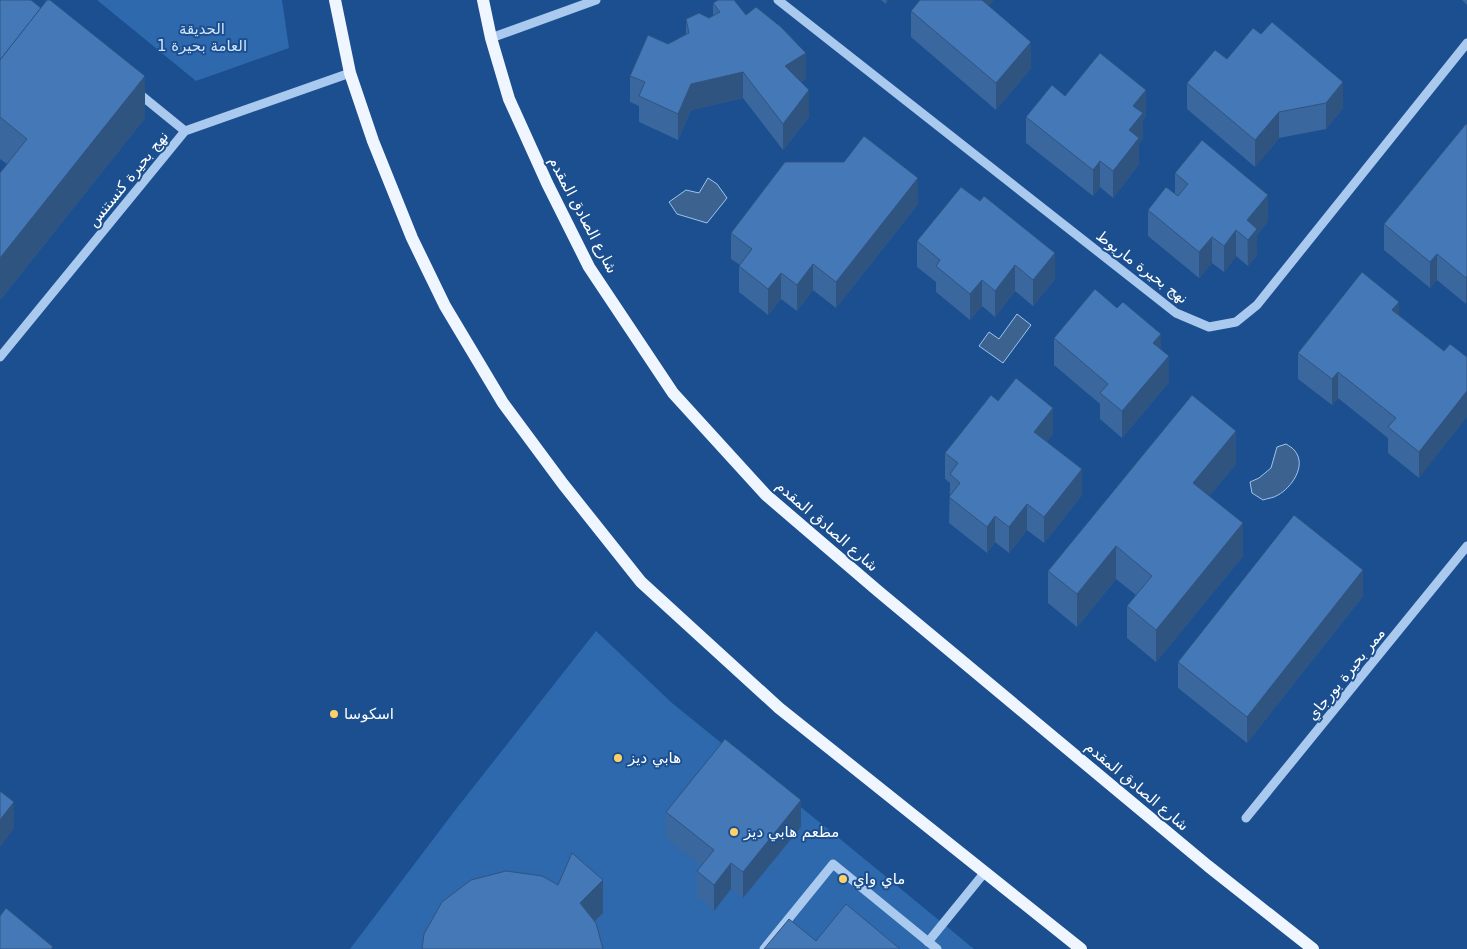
<svg xmlns="http://www.w3.org/2000/svg" width="1467" height="949" viewBox="0 0 1467 949" font-family="'DejaVu Sans','Noto Sans Arabic',sans-serif">
<style>
.green{fill:#2e69ad}
.water{fill:#3c6290;stroke:#9cc4f0}
.lines{fill:none;stroke-linecap:round;stroke-linejoin:round}
.minor{stroke:#a9c9ee;stroke-width:9}
.major{stroke:#f0f6ff;stroke-width:12}
.wall{fill:#3a679d}
.shaded-wall{fill:#305480}
.building{fill:#4478b7;stroke:#305480}
.poi-dot{fill:#ffd166;stroke:#1b4f8f;stroke-width:2}
.labels{text-anchor:middle;dominant-baseline:central;stroke-width:4;stroke-linejoin:round;paint-order:stroke}
.park-label{font-size:15px;fill:#cfe3fa;stroke:#1b4f8f}
.street-label{font-size:15px;fill:#fff;stroke:#1b4f8f}
.poi-label{font-size:15px;fill:#fff;stroke:#1b4f8f;text-anchor:start}
</style>
<rect width="100%" height="100%" fill="#1b4f8f"/>
<g class="green">
<path d="M97,0H282L289,48L196,81Z"/>
<path d="M596,631L672,703L834,834L974,949H350L453,813Z"/>
</g>
<g class="water">
<path d="M708,178L717,184L727,198L707,223L677,214L669,202L686,190L699,193Z"/>
<path d="M1017,314L1031,325L1003,363L979,346L989,332L999,339Z"/>
<path d="M1286,444C1289,446 1293,448 1295,451C1307,466 1291,488 1278,495C1274,498 1268,498 1263,500L1252,493L1250,482L1259,478L1271,468L1277,447Z"/>
</g>
<g class="lines">
<g class="minor">
<path d="M778,0L1176,313L1209,327L1236,322L1257,305L1467,43"/>
<path d="M491,38L596,0"/>
<path d="M137,92L185,131"/>
<path d="M0,357L185,131L350,73"/>
<path d="M1246,818L1467,546"/>
<path d="M928,942L985,872"/>
<path d="M764,949L833,864L937,949"/>
</g>
<g class="major">
<path d="M335,0L350,73L373,141L412,238L445,306L503,403L563,484L641,582L779,708L1081,949"/>
<path d="M483,0L491,38L509,99L547,183L589,267L673,393L766,495L878,591L1208,866L1313,949"/>
</g>
</g>
<g class="wall">
<path d="M0,0L145,118L0,300V173L7,164L0,159Z"/>
<path d="M881,0H889L886,4Z"/>
<path d="M1462,0H1467V5Z"/>
<path d="M713,3L746,15L806,79L801,82L809,117L783,150L743,98L691,110L678,140L639,122V106L630,102V76L668,44L686,34V19L709,18L713,16Z"/>
<path d="M989,6L1031,68L996,110L911,37V11Z"/>
<path d="M1227,59L1343,108L1326,129L1279,138L1255,167L1187,109V83Z"/>
<path d="M1065,96L1146,116L1143,120V139L1139,143V164L1113,198L1100,187L1093,196L1026,143V117Z"/>
<path d="M1466,124V304L1437,280L1430,288L1384,250V224Z"/>
<path d="M1175,173L1268,221L1257,235V255L1248,266L1236,256L1224,272L1212,263L1199,278L1148,236V210L1175,194Z"/>
<path d="M980,201L1055,279L1033,306L1015,291L995,317L982,306L970,320L936,292V282L917,267V241Z"/>
<path d="M918,204L836,308L813,290L797,311L781,299L768,315L739,292V266L740,265L731,259V233Z"/>
<path d="M1399,315L1444,351L1419,478L1388,453V438L1338,398L1332,405L1298,379V353Z"/>
<path d="M1054,338L1161,349L1169,382L1122,438L1100,419V404L1054,365Z"/>
<path d="M998,401L1053,434L1047,441L1082,495L1044,543L1027,530L1009,553L995,542L987,553L949,523L950,483L945,479V453Z"/>
<path d="M1236,464L1209,496L1243,556L1156,662L1127,638V606L1136,595L1116,579L1077,627L1048,603V571Z"/>
<path d="M1363,596L1247,743L1178,688V662Z"/>
<path d="M666,812L801,827L743,898L731,889L714,911L697,897V871L701,866L666,838Z"/>
</g>
<g class="shaded-wall">
<path d="M886,0H889L886,4Z"/>
<path d="M976,0H994L976,21Z"/>
<path d="M1031,42V68L996,110V83Z"/>
<path d="M806,53V79L785,92V66Z"/>
<path d="M743,72V98L691,110L678,140V114L691,84Z"/>
<path d="M145,76V118L0,300V258Z"/>
<path d="M1343,82V108L1326,129V103Z"/>
<path d="M809,90V117L783,150V124Z"/>
<path d="M1146,90V116L1143,120V139L1139,143V164L1113,198V171L1133,106Z"/>
<path d="M1279,112V138L1255,167V140Z"/>
<path d="M1100,161V187L1093,196V170Z"/>
<path d="M918,178V204L836,308V282Z"/>
<path d="M1268,195V221L1257,235V255L1248,266L1247,220Z"/>
<path d="M1236,230V256L1224,272V246Z"/>
<path d="M1212,237V263L1199,278V252Z"/>
<path d="M1055,253V279L1033,306V280Z"/>
<path d="M1437,254V280L1430,288V262Z"/>
<path d="M813,264V290L797,311V285Z"/>
<path d="M1015,265V291L995,317V291Z"/>
<path d="M781,273V299L768,315V289Z"/>
<path d="M1467,276V302L1466,304V278Z"/>
<path d="M982,280V306L970,320V294Z"/>
<path d="M1399,302V328L1392,310Z"/>
<path d="M1161,334V360L1153,343Z"/>
<path d="M1169,356V382L1122,438V411Z"/>
<path d="M1338,372V398L1332,405V379Z"/>
<path d="M1467,391V417L1419,478V452Z"/>
<path d="M1053,408V434L1034,458V432Z"/>
<path d="M1236,431V464L1193,515V483Z"/>
<path d="M1082,469V495L1044,543V517Z"/>
<path d="M1027,504V530L1009,553V527Z"/>
<path d="M995,516V542L987,553V527Z"/>
<path d="M1243,523V556L1156,662V630Z"/>
<path d="M1116,546V579L1077,627V594Z"/>
<path d="M1363,570V596L1247,743V717Z"/>
<path d="M801,800V827L743,898V872Z"/>
<path d="M14,802V829L0,847V820Z"/>
<path d="M731,863V889L714,911V885Z"/>
<path d="M603,880V913L580,936V903Z"/>
</g>
<g class="building">
<path d="M0,0H31L41,8L0,60Z"/>
<path d="M47,0H50L145,76L0,258V173L27,139L0,117V60Z"/>
<path d="M718,0H734L746,15L756,7L781,27L806,53L785,66L809,90L783,124L743,72L691,84L678,114L639,96L645,82L630,76L648,35L668,44L689,33L686,19L699,13L709,18L720,12L713,3Z"/>
<path d="M920,0H982L1031,42L996,83L911,11Z"/>
<path d="M1272,22L1343,82L1326,103L1279,112L1255,140L1187,83L1215,50L1227,59L1253,28L1261,34Z"/>
<path d="M1100,53L1146,90L1133,106L1143,113L1129,130L1139,138L1113,171L1100,161L1093,170L1026,117L1052,85L1065,96Z"/>
<path d="M1466,124L1467,125V276L1466,278L1437,254L1430,262L1384,224Z"/>
<path d="M864,136L918,178L836,282L813,264L797,285L781,273L768,289L739,266L752,249L731,233L785,162H844Z"/>
<path d="M1202,140L1268,195L1247,220L1257,229L1248,240L1236,230L1224,246L1212,237L1199,252L1148,210L1166,187L1178,196L1188,184L1175,173Z"/>
<path d="M961,187L980,201L984,196L1055,253L1033,280L1015,265L995,291L982,280L970,294L936,266L940,260L917,241Z"/>
<path d="M1362,272L1399,302L1392,310L1444,351L1450,344L1467,357V391L1419,452L1388,427L1396,418L1338,372L1332,379L1298,353Z"/>
<path d="M1095,289L1117,308L1123,302L1161,334L1153,343L1169,356L1122,411L1100,393L1108,384L1054,338Z"/>
<path d="M1016,378L1053,408L1034,432L1082,469L1044,517L1027,504L1009,527L995,516L987,527L949,497L960,483L950,474L958,463L945,453L991,395L998,401Z"/>
<path d="M1192,395L1236,431L1193,483L1243,523L1156,630L1127,606L1152,576L1116,546L1077,594L1048,571Z"/>
<path d="M1294,515L1363,570L1247,717L1178,662Z"/>
<path d="M725,739L801,800L743,872L731,863L714,885L697,871L714,850L666,812Z"/>
<path d="M0,791L14,802L0,820Z"/>
<path d="M572,853L603,880L580,903L596,923L603,949H422L424,934L442,902L471,880L506,871L542,876L558,885Z"/>
<path d="M846,904L900,949H764L789,919L816,941Z"/>
<path d="M6,908L53,947L51,949H0V916Z"/>
</g>
<g class="poi-dot">
<circle cx="334" cy="714" r="5"/>
<circle cx="618" cy="758" r="5"/>
<circle cx="734" cy="832" r="5"/>
<circle cx="843" cy="879" r="5"/>
</g>
<g class="labels">
<g class="park-label">
<text x="202" y="29">الحديقة<tspan x="202" dy="17">العامة بحيرة 1</tspan></text>
</g>
<g class="street-label">
<text transform="translate(128 179) rotate(-51)">نهج بحيرة كنستنس</text>
<text transform="translate(583 215) rotate(62)">شارع الصادق المقدم</text>
<text transform="translate(1142 267) rotate(37)">نهج بحيرة ماريوط</text>
<text transform="translate(827 526) rotate(41)">شارع الصادق المقدم</text>
<text transform="translate(1346 674) rotate(-51)">ممر بحيرة بورجاي</text>
<text transform="translate(1137 786) rotate(40)">شارع الصادق المقدم</text>
</g>
<g class="poi-label">
<text x="344" y="714">اسكوسا</text>
<text x="628" y="758">هابي ديز</text>
<text x="744" y="832">مطعم هابي ديز</text>
<text x="853" y="879">ماي واي</text>
</g>
</g>
</svg>
